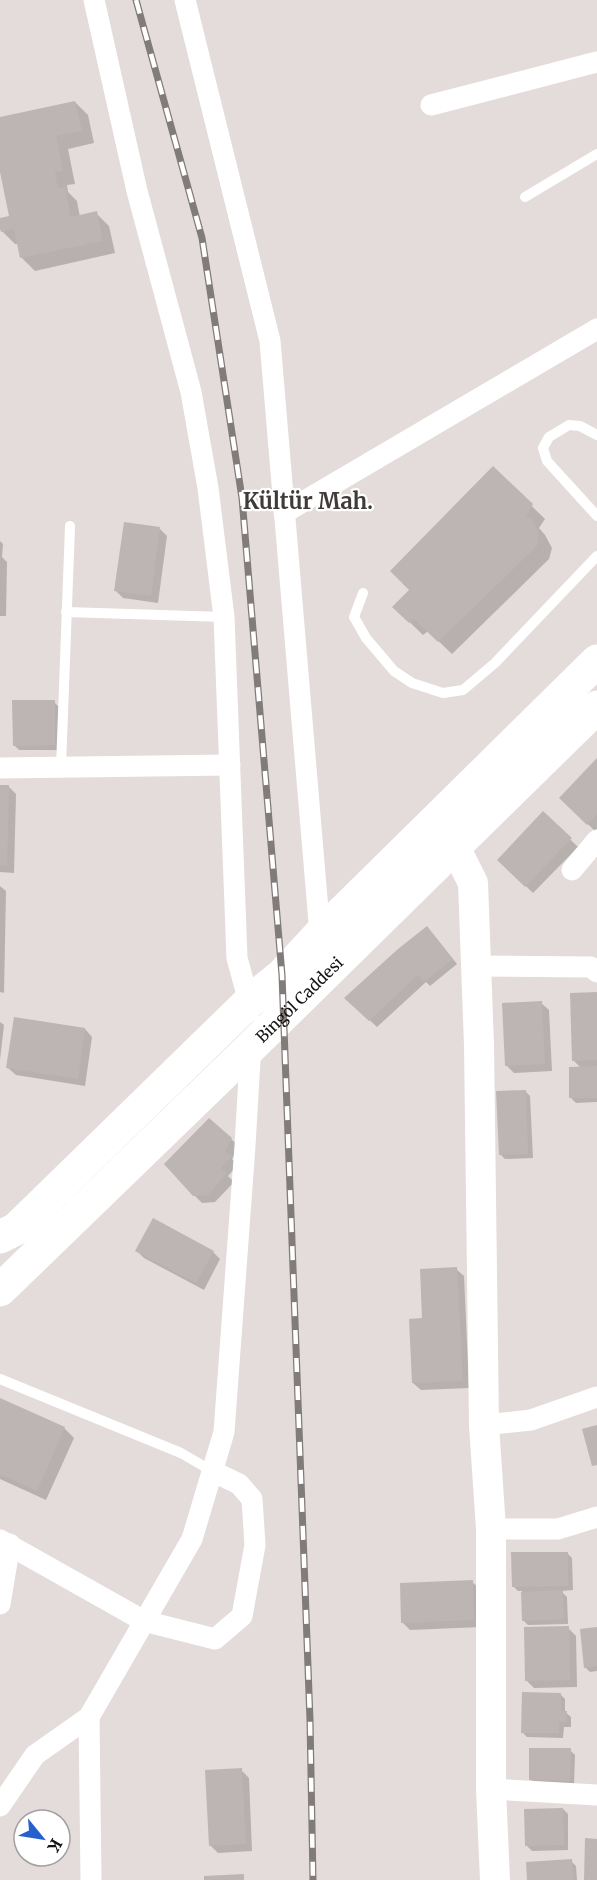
<svg xmlns="http://www.w3.org/2000/svg" width="597" height="1880" viewBox="0 0 597 1880" font-family="Merriweather,serif">
<style>
.shadow{fill:#0003}
.building{fill:#bdb5b3}
.lines{fill:none;stroke-linecap:round;stroke-linejoin:round}
.lane{stroke:#fff;stroke-width:10}
.street{stroke:#fff;stroke-width:21}
.secondary{stroke:#fff;stroke-width:30}
.primary{stroke:#fff;stroke-width:33}
.rail-casing{stroke:#817b79;stroke-width:7}
.rail{stroke:#fff;stroke-width:4.5;stroke-dasharray:14;stroke-linecap:butt}
.labels{text-anchor:middle;dominant-baseline:central;stroke-width:4.5;stroke-linejoin:round;paint-order:stroke}
.street-label{font-size:16px;fill:#161312;stroke:#fff}
.district-label{font-size:22px;font-weight:bold;fill:#403a39;stroke:#fff}
</style>
<rect width="100%" height="100%" fill="#e4dcda"/>
<g class="shadow">
<path d="M75,102L88,115L94,143L68,149L75,184L67,185L68,192L77,201L80,217L96,213L109,226L115,253L35,271L22,258L19,244H15L2,231L0,219L11,217L0,167V118Z"/>
<path d="M493,468L545,519L539,528L545,535L552,548L549,559L452,654L428,631L423,635L394,607L411,590Z"/>
<path d="M125,524L160,529L167,536L158,603L123,598L116,591Z"/>
<path d="M0,541L3,544L2,557L7,562L6,616H0Z"/>
<path d="M54,702L59,707V750H19L14,745Z"/>
<path d="M597,760V829L595,831L561,798Z"/>
<path d="M0,787H9L16,794L14,873L0,872Z"/>
<path d="M543,813L578,847L533,893L499,860Z"/>
<path d="M0,886L6,891L4,993L0,992Z"/>
<path d="M432,933L457,964L430,986L426,982L377,1027L346,998Z"/>
<path d="M597,994V1102L576,1103L571,1098L581,1068L573,1060Z"/>
<path d="M541,1003L549,1010L552,1071L514,1073L507,1066Z"/>
<path d="M0,1022L4,1025L0,1060Z"/>
<path d="M85,1029L92,1037L85,1086L16,1075L8,1068Z"/>
<path d="M525,1091L530,1096L533,1158L505,1159L500,1154Z"/>
<path d="M231,1139L239,1146L232,1159L238,1165L228,1176L234,1182L215,1202L202,1203L194,1195Z"/>
<path d="M137,1251L213,1252L220,1259L204,1290L144,1258Z"/>
<path d="M456,1269L464,1276L469,1388L421,1390L413,1383L424,1320Z"/>
<path d="M0,1399L64,1428L74,1438L46,1500L0,1479Z"/>
<path d="M567,1553L572,1558L573,1590L561,1591L567,1597L568,1624L528,1625L523,1620L522,1591H518L513,1586Z"/>
<path d="M472,1582L480,1589L481,1627L410,1630L402,1622Z"/>
<path d="M568,1628L576,1636L577,1687L534,1688L527,1681Z"/>
<path d="M597,1628V1671L590,1672L585,1667Z"/>
<path d="M560,1694L565,1699V1712L571,1717V1727H564L563,1738L527,1737L522,1732Z"/>
<path d="M570,1750L575,1755L574,1785L535,1784L530,1779Z"/>
<path d="M241,1770L249,1778L252,1851L218,1853L210,1845Z"/>
<path d="M563,1809L568,1814V1850L532,1851L527,1846Z"/>
<path d="M571,1861L576,1866L577,1880H528Z"/>
</g>
<g class="building">
<path d="M75,101L82,131L56,136L63,171L55,172L58,188L65,187L71,217L97,211L103,241L20,258L14,229L1,232L0,229V218L9,216L0,172V117Z"/>
<path d="M493,466L533,504L526,516L533,520L539,534L537,546L438,642L414,619L409,623L392,607L409,590L390,571Z"/>
<path d="M124,522L160,527L151,596L114,591Z"/>
<path d="M12,700H55V745L13,746Z"/>
<path d="M597,758V814L587,825L559,798Z"/>
<path d="M0,785H9L7,866H0Z"/>
<path d="M543,811L572,838L525,887L497,860Z"/>
<path d="M427,926L453,959L424,982L418,975L369,1021L344,998L398,949Z"/>
<path d="M597,992V1060L572,1061L570,993Z"/>
<path d="M542,1001L545,1064L505,1066L502,1003Z"/>
<path d="M14,1017L85,1028L78,1079L6,1068Z"/>
<path d="M597,1066V1098H569V1067Z"/>
<path d="M526,1090L528,1154L499,1155L496,1091Z"/>
<path d="M209,1118L232,1138L225,1152L232,1156L221,1168L227,1173L208,1195L193,1196L164,1164Z"/>
<path d="M153,1218L214,1251L196,1283L135,1251Z"/>
<path d="M457,1267L463,1381L412,1383L409,1319L422,1318L420,1269Z"/>
<path d="M0,1398L65,1427L37,1491L0,1474Z"/>
<path d="M597,1425V1465L592,1466L582,1429Z"/>
<path d="M511,1552H568V1586L512,1587Z"/>
<path d="M473,1580L474,1620L401,1623L400,1583Z"/>
<path d="M563,1590L564,1619L522,1621L521,1592Z"/>
<path d="M569,1626L570,1680L525,1681L524,1627Z"/>
<path d="M597,1627V1666L584,1668L580,1629Z"/>
<path d="M522,1692L561,1693V1711H567L566,1722H559V1733H521Z"/>
<path d="M529,1748H571L570,1781L529,1780Z"/>
<path d="M242,1768L246,1844L209,1846L205,1770Z"/>
<path d="M563,1808L564,1845L525,1846L524,1809Z"/>
<path d="M585,1838L597,1839V1880H584Z"/>
<path d="M572,1859L573,1880H527L526,1862Z"/>
<path d="M244,1874V1880H204V1876Z"/>
</g>
<g class="lines">
<g class="lane">
<path d="M525,197L597,154"/>
<path d="M597,435L580,426L569,425L549,437L543,448L547,461L597,516"/>
<path d="M363,593L354,617L366,638L394,671L412,683L443,693L463,690L495,663L597,556"/>
<path d="M66,612L224,617"/>
<path d="M61,767L70,526"/>
<path d="M0,1379L181,1453L212,1471"/>
</g>
<g class="street">
<path d="M94,0L137,191L191,392L208,488L224,617L237,958L249,1002V1012"/>
<path d="M185,0L270,341L320,934"/>
<path d="M431,105L597,62"/>
<path d="M284,513L597,329"/>
<path d="M0,768L230,765"/>
<path d="M572,870L597,840"/>
<path d="M476,966L591,967L597,972"/>
<path d="M484,1425L531,1420L597,1397"/>
<path d="M491,1529H558L597,1517"/>
<path d="M0,1540L144,1621L215,1639L242,1616L255,1545L252,1499L239,1484L212,1471"/>
<path d="M0,1604L10,1544"/>
<path d="M89,1717L91,1880"/>
<path d="M491,1789L597,1795"/>
<path d="M0,1806L35,1755L89,1717L192,1539L224,1432L245,1146L251,1043"/>
</g>
<path class="secondary" d="M433,841L455,847L473,883L479,1045L484,1425L491,1529V1789L495,1880"/>
<g class="primary">
<path d="M0,1237L16,1229L249,1002L282,975L320,934L597,661"/>
<path id="s1" d="M0,1290L251,1047L597,707"/>
</g>
<g class="rail-casing">
<path id="rail" d="M136,0L202,238L242,498L282,975L310,1720L313,1880"/>
</g>
<use href="#rail" class="rail"/>
</g>
<g class="labels">
<g class="street-label">
<text stroke="none"><textPath href="#s1" startOffset="417">Bingöl Caddesi</textPath></text>
</g>
<g class="district-label">
<text x="308" y="501">Kültür Mah.</text>
</g>
</g>
<g transform="translate(42 1838) rotate(120)"><circle r="28" fill="#ffffff" stroke="#a2a1a0" stroke-width="1.5"/>
<path d="M0-4.5L10 22L0 15L-10 22Z" fill="#2561ce"/>
<text y="-9" font-size="16" font-weight="bold" text-anchor="middle" fill="#161312">K</text>
</g>
</svg>
